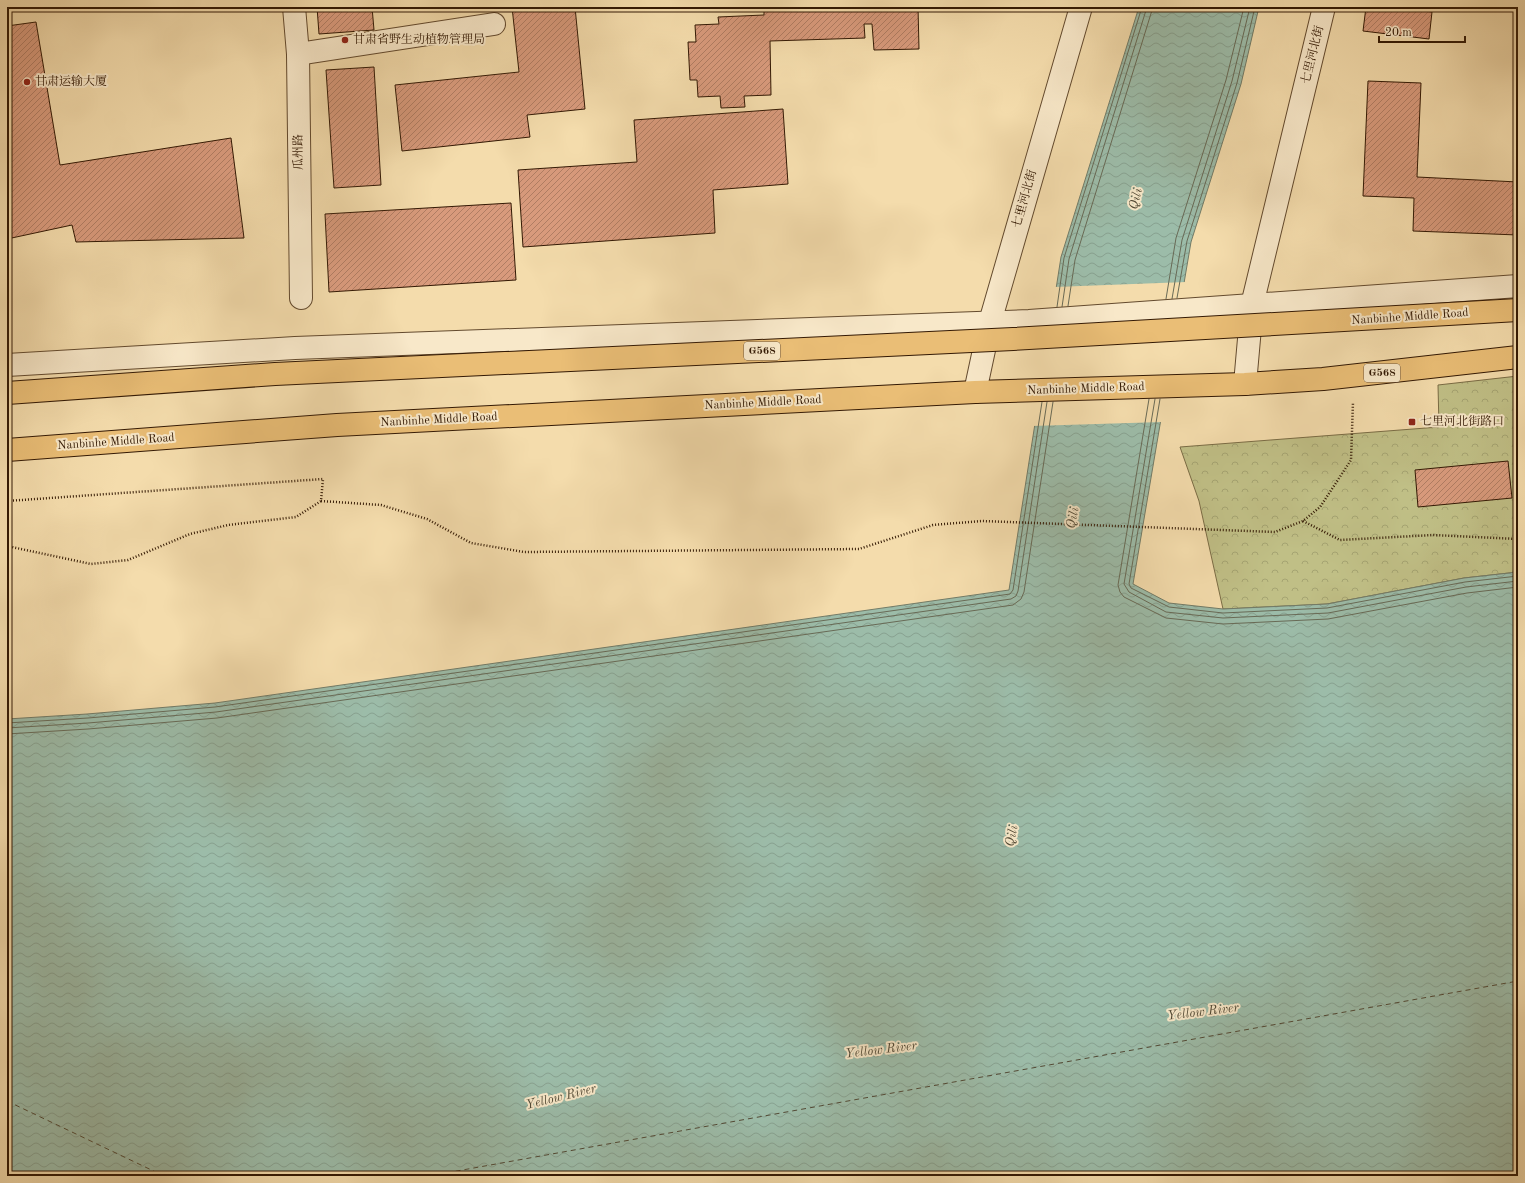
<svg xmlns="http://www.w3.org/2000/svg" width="1525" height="1183" viewBox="0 0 1525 1183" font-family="'Old Standard TT','Noto Serif SC',serif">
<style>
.forest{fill:url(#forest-crowns);stroke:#7a6c45}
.water{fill:url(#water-waves);stroke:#727b67}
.pier{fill:#f4dcac}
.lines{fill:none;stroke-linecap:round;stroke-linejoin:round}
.shore{stroke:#686a56;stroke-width:1}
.ferry{stroke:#524a36;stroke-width:1;stroke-dasharray:5 4;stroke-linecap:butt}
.building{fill:url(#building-hatch);stroke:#331904}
.minor-casing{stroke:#634a2e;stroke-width:24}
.highway-casing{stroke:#331904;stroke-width:24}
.path{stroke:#331904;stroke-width:2.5;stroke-dasharray:1 2;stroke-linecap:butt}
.minor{stroke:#f8e8c9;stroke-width:22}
.highway{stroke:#eabe76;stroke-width:22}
.highway-bridge-casing{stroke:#331904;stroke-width:24;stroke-linecap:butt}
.highway-bridge{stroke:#eabe76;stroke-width:22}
.poi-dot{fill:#8f2418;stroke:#f8e8c9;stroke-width:1.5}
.labels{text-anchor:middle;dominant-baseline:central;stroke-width:4;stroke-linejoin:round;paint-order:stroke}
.shield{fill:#f8e8c9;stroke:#6e573f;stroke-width:1}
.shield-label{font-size:11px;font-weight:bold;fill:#331904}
.poi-label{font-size:12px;fill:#331904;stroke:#f8e8c9;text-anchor:start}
.street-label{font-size:12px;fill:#331904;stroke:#f8e8c9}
.water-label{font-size:13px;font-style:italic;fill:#524a36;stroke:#f8e8c9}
</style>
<defs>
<pattern id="forest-crowns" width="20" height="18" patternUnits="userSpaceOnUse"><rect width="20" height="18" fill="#c0bf86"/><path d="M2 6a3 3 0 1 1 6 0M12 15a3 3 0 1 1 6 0" fill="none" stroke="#a5a472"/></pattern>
<pattern id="water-waves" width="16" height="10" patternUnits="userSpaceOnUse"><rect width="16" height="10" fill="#9cbca9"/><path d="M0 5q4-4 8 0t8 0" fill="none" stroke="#87a190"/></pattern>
<pattern id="building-hatch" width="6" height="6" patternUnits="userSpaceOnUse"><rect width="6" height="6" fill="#d89a7c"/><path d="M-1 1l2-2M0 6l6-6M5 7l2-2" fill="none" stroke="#b07d63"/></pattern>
</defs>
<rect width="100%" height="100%" fill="#f4dcac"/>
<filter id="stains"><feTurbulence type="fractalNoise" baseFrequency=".005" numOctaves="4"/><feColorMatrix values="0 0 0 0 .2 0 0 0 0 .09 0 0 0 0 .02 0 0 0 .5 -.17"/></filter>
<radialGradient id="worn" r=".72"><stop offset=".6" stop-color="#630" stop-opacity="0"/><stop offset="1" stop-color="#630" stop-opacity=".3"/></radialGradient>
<path class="forest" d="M1518,376V572L1464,578L1327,604L1223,609L1199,501L1180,447L1439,427L1438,385Z"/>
<path class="water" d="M1139,7H1259L1241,84L1191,242L1133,584L1169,603L1223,609L1327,604L1464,578L1518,572V1176H7V719L87,714L215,703L1009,590L1061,257Z"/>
<path class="pier" d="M1186,282L1162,422L1032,426L1054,287Z"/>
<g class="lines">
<g class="shore">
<path d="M1177,298L1187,241L1237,83L1255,7"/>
<path d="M1166,299L1176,238L1226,80L1244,7"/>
<path d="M1172,299L1182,240L1232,81L1250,7"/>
<path d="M1068,306L1075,260L1153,7"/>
<path d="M1057,307L1064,258L1142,7"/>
<path d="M1062,307L1069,259L1147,7"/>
<path d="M1149,399L1118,585L1120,592L1124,597L1166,618L1223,624L1328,619L1467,593L1518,587"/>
<path d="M1155,399L1124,584L1129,592L1166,612L1223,618L1328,613L1466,587L1518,581"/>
<path d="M1160,399L1129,584L1131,588L1169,607L1223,613L1327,608L1465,582L1518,576"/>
<path d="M7,723L88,718L215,707L1010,594L1013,590L1042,402"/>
<path d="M7,728L88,723L216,712L1011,599L1016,596L1018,591L1047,402"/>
<path d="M7,734L88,729L217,718L1013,605L1021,599L1024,592L1053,402"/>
</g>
<g class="ferry">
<path d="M7,1101L164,1176"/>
<path d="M429,1176L1518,981"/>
</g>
</g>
<g class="building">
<path d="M317,7H372L374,30L319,34Z"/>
<path d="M512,7H575L585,109L527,115L530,137L402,151L395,85L519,72Z"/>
<path d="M764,7H918L919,49L874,50L872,24H864L865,38L770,41L771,95L744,96L745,107L721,108L720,96L698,97L697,80H690L688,42H696L695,25L719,24L718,17L764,15Z"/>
<path d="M1366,7H1389L1432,12L1429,39L1363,31Z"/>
<path d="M36,22L60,165L231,138L244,238L76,242L72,225L7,239V26Z"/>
<path d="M374,67L381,185L334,188L326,70Z"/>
<path d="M1368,81L1421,83L1417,177L1518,182V235L1413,231L1414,198L1363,196Z"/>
<path d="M783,109L788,184L713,190L715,233L523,247L518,170L637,162L634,120Z"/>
<path d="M511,203L516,280L329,292L325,214Z"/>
<path d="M1508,461L1512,498L1418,507L1415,470Z"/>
</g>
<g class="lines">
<g class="minor-casing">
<g id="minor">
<path d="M294,7L298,54L301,298"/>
<path d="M298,54L494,24"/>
<path d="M7,365L295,348L1029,321L1518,286"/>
<path d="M1245,384L1252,305L1324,7"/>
<path d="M975,392L990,322L1081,7"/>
</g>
</g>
<g class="highway-casing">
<path id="highway" d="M7,450L337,425L975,392L1245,384L1323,379L1518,357"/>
</g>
<g class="path">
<path d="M7,501L323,479L321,501L296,517L228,525L190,534L128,560L91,564L7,546"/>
<path d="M321,501L381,505L427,519L471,543L524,552L859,549L933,525L982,521L1275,532L1303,521L1320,507L1351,460L1353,402"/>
<path d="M1303,521L1340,540L1433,535L1518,539"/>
</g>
<use href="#minor" class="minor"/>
<use href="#highway" class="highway"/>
<g class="highway-bridge-casing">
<path id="highway-bridge" d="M7,393L275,374L1013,339L1518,310"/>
</g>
<use href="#highway-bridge" class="highway-bridge"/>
</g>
<g class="poi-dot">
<circle cx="345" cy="40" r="4"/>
<circle cx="27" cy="82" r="4"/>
<rect x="1408" y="418" width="8" height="8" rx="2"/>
</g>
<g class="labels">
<g class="shield">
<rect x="744" y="342" width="36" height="18" rx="3"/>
<rect x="1364" y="364" width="36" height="18" rx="3"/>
</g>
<g class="shield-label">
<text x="762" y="351">G568</text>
<text x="1382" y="373">G568</text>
</g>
<g class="poi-label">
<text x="353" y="40">甘肃省野生动植物管理局</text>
<text x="35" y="82">甘肃运输大厦</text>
<text x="1420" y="422">七里河北街路口</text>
</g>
<g class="street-label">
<text transform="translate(1313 55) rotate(-76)">七里河北街</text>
<text transform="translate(299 152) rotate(-91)">瓜州路</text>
<text transform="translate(1025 199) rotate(-74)">七里河北街</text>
<text transform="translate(1410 317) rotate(-4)">Nanbinhe Middle Road</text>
<text transform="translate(1086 389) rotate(-2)">Nanbinhe Middle Road</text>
<text transform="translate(763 403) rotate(-3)">Nanbinhe Middle Road</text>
<text transform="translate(439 420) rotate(-3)">Nanbinhe Middle Road</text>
<text transform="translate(116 442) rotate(-4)">Nanbinhe Middle Road</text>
</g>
<g class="water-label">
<text transform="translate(1136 199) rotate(-76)">Qili</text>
<text transform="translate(1073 518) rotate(-79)">Qili</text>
<text transform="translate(1012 836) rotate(-79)">Qili</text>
<text transform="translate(1203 1012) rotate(-7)">Yellow River</text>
<text transform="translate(881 1050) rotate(-7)">Yellow River</text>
<text transform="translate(561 1097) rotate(-14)">Yellow River</text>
</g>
</g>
<rect width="1525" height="1183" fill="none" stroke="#f4dcac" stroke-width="24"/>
<rect x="8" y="8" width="1509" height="1167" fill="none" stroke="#331904" stroke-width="2"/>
<rect x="12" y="12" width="1501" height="1159" fill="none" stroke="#331904"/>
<path d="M1379 36v6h86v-6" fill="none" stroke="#331904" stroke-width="2"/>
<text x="1385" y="36" font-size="12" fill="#331904" stroke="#f8e8c9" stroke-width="3" paint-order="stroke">20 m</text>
<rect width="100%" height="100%" filter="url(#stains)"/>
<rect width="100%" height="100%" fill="url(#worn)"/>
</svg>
